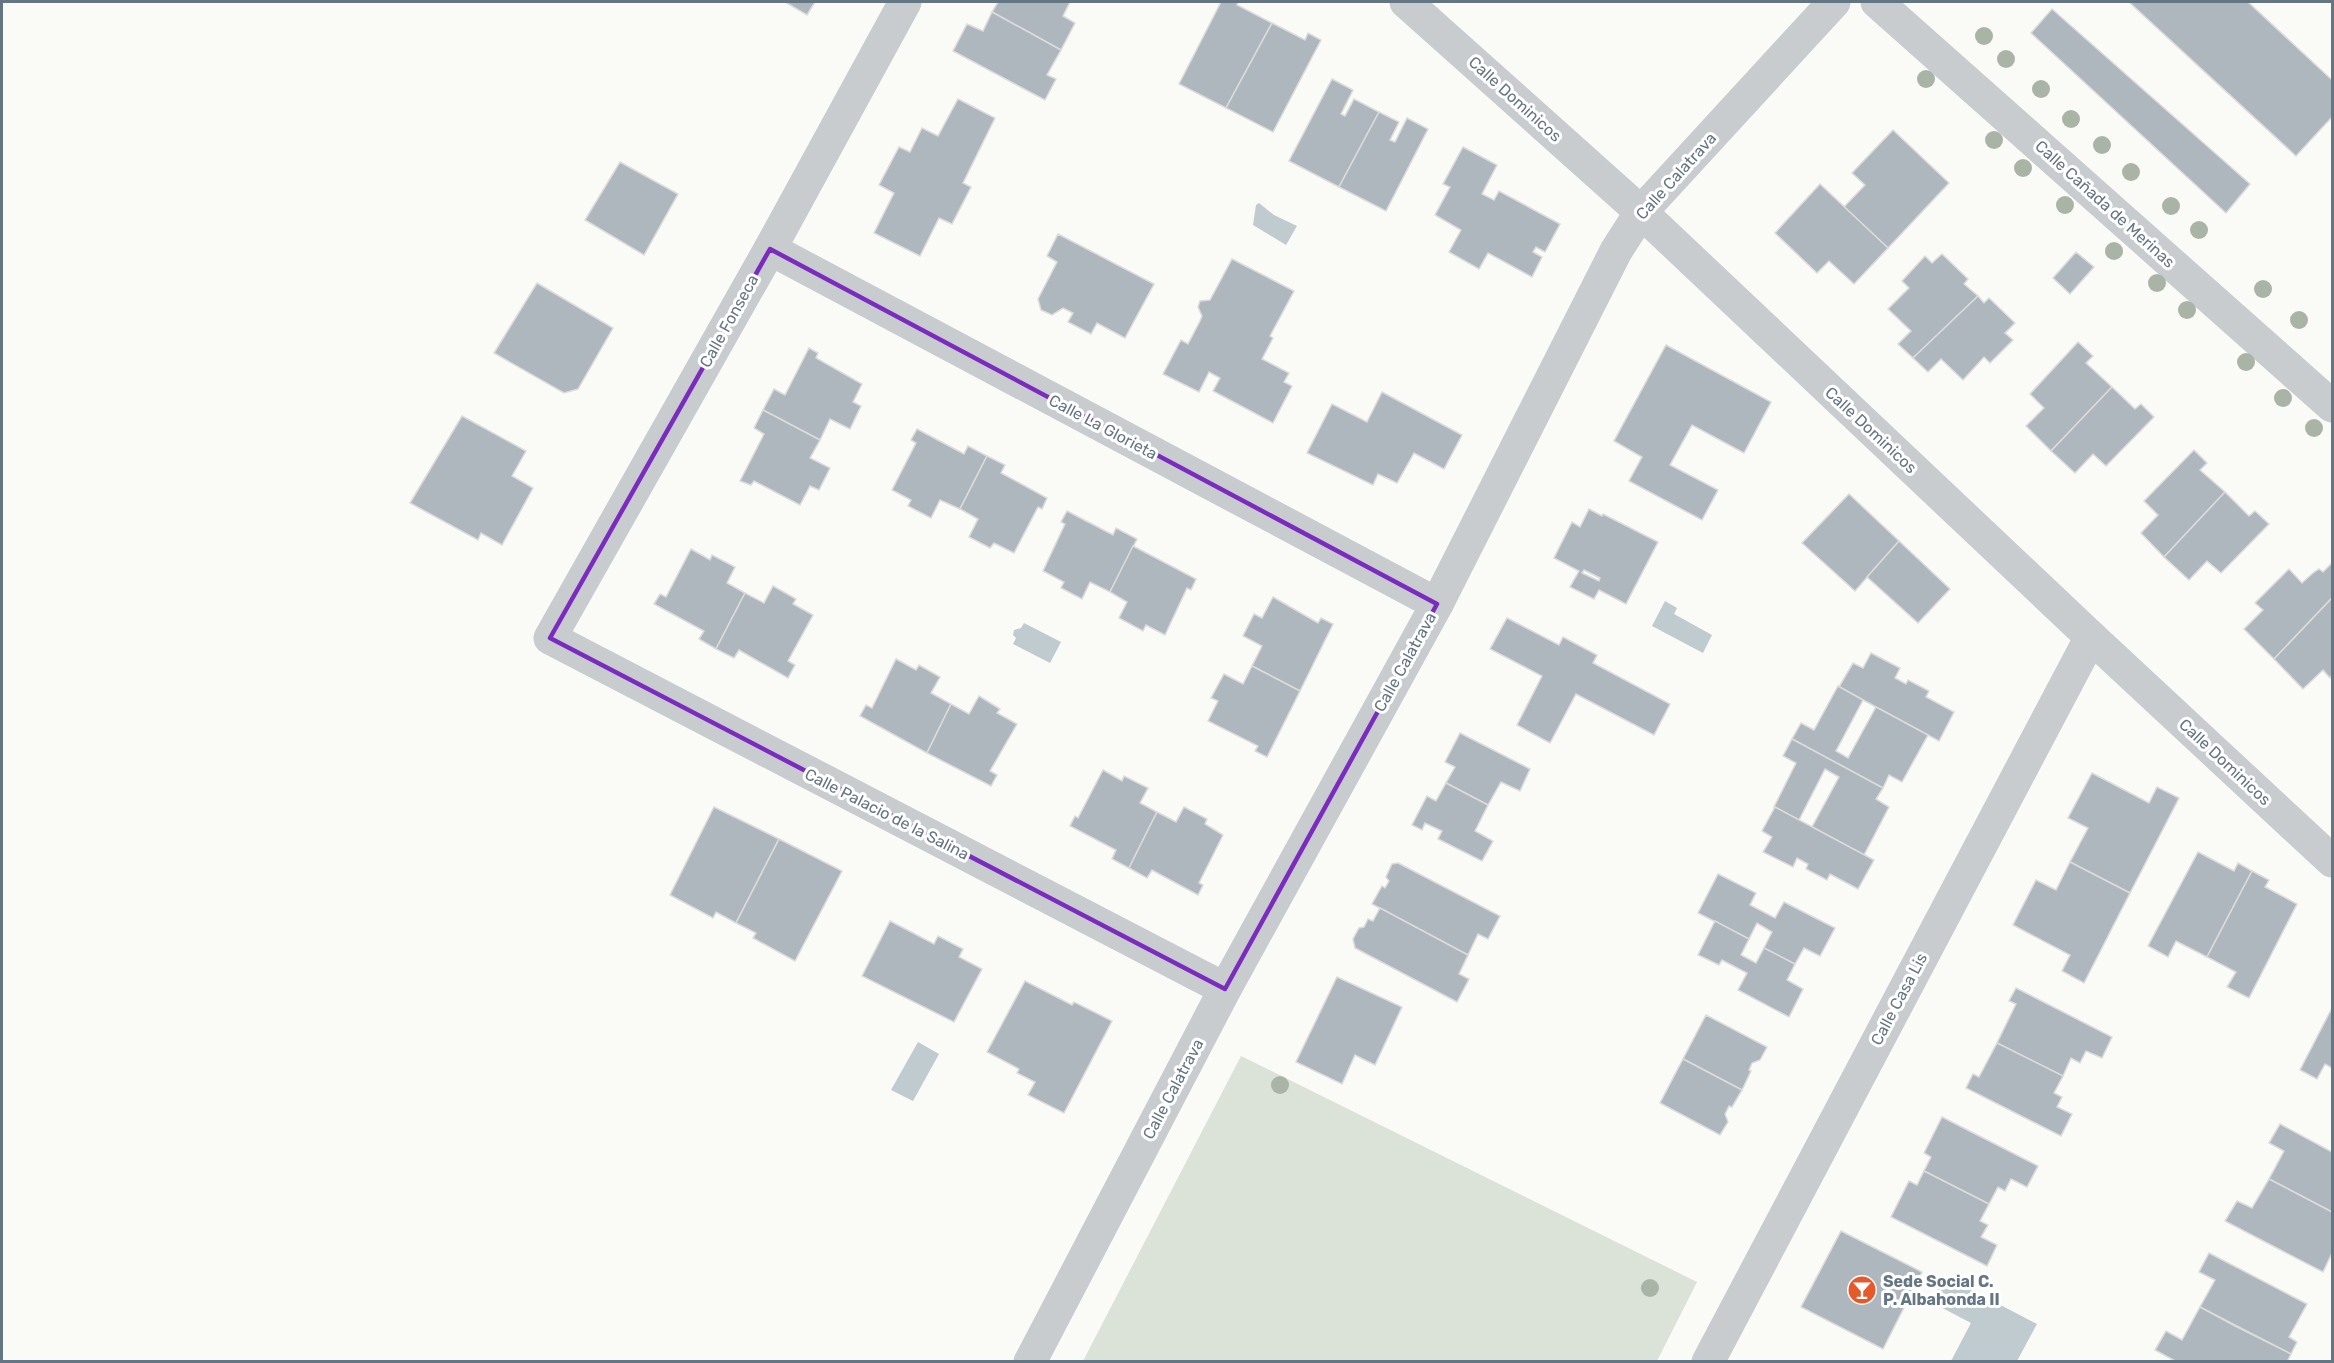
<svg xmlns="http://www.w3.org/2000/svg" width="2334" height="1363" viewBox="0 0 2334 1363" font-family="Rubik,sans-serif">
<style>
.green{fill:#dbe2d8}
.water{fill:#c0cbcf}
.building{fill:#aeb7bd;stroke:#dcdcda;stroke-width:1.5;fill-rule:evenodd}
.lines{fill:none;stroke-linecap:round;stroke-linejoin:round}
.minor{stroke:#c8cccf;stroke-width:33}
.tree{fill:#a9b4a6}
.marked{fill:none;stroke:#7b2cbf;stroke-width:4.5;stroke-linejoin:round}
.labels{text-anchor:middle;dominant-baseline:central;stroke-width:6;stroke-linejoin:round;paint-order:stroke}
.street-label{font-size:16px;fill:#647583;stroke:#fff}
.poi-label{font-size:16px;font-weight:bold;fill:#647583;stroke:#fff;text-anchor:start}
</style>
<rect width="100%" height="100%" fill="#fafaf7"/>
<path class="green" d="M1241,1056L1697,1282L1657,1361H1083Z"/>
<g class="water">
<path d="M1259,203L1274,215L1297,226L1286,245L1253,225L1256,205Z"/>
<path d="M1665,601L1677,608L1674,614L1712,635L1703,653L1652,626Z"/>
<path d="M1024,623L1061,642L1050,663L1013,644L1016,638L1013,635L1014,630L1021,628Z"/>
<path d="M918,1042L939,1054L913,1101L891,1090Z"/>
<path d="M1945,1276L2037,1324L2017,1361H1951L1971,1323L1931,1302Z"/>
</g>
<g class="building">
<path d="M785,2H815L807,15Z"/>
<path d="M998,2H1070L1063,16L1075,23L1061,50L992,12Z"/>
<path d="M1221,2H1238L1237,5L1272,23L1226,108L1179,84Z"/>
<path d="M2129,2H2248L2332,80V117L2296,156Z"/>
<path d="M2052,9L2250,184L2226,213L2031,33Z"/>
<path d="M992,12L1061,50L1047,75L1056,79L1045,100L953,51L967,24L983,31Z"/>
<path d="M1272,23L1305,40L1308,33L1321,40L1273,132L1226,108Z"/>
<path d="M1332,79L1353,90L1341,114L1345,116L1354,99L1379,112L1339,187L1289,161Z"/>
<path d="M958,99L995,118L963,183L971,187L952,224L939,218L920,256L874,233L894,193L879,185L899,147L910,152L922,128L938,136Z"/>
<path d="M1379,112L1399,122L1390,140L1395,142L1407,118L1428,129L1386,211L1339,187Z"/>
<path d="M1893,130L1949,183L1888,248L1844,207L1865,185L1852,173Z"/>
<path d="M1463,147L1497,165L1482,194L1494,200L1499,191L1560,224L1545,252L1536,247L1533,252L1542,257L1532,277L1488,253L1479,269L1449,252L1461,230L1435,215L1450,187L1443,184Z"/>
<path d="M620,162L678,194L644,255L585,220Z"/>
<path d="M1820,184L1888,248L1854,284L1829,261L1817,273L1775,233Z"/>
<path d="M1058,234L1154,284L1125,338L1097,323L1091,334L1068,322L1073,313L1063,308L1052,315L1041,310L1038,299L1057,262L1047,256Z"/>
<path d="M2076,252L2094,267L2070,294L2053,278Z"/>
<path d="M1942,254L1968,279L1964,284L1978,296L1913,358L1898,344L1911,331L1888,309L1909,288L1902,281L1925,256L1932,263Z"/>
<path d="M1232,259L1294,291L1270,336L1273,338L1262,359L1289,373L1284,382L1292,386L1273,423L1213,391L1220,378L1209,372L1199,392L1163,374L1181,340L1188,344L1200,321L1202,316L1198,307L1200,301L1210,300Z"/>
<path d="M537,283L613,328L578,389L564,393L494,353Z"/>
<path d="M1978,296L1984,303L1989,298L2015,323L2005,333L2013,340L1990,363L1984,357L1963,380L1941,359L1928,372L1913,358Z"/>
<path d="M2078,342L2093,356L2086,363L2112,387L2051,451L2026,426L2044,408L2030,394Z"/>
<path d="M1666,345L1771,402L1744,453L1692,425L1670,465L1718,490L1702,520L1629,481L1642,457L1614,441Z"/>
<path d="M809,348L818,353L816,358L862,384L853,402L861,406L850,429L830,419L820,440L763,410L774,389L785,395Z"/>
<path d="M2112,387L2135,409L2141,404L2154,417L2106,466L2093,454L2075,473L2051,451Z"/>
<path d="M1382,392L1462,435L1444,469L1414,453L1397,483L1378,474L1373,485L1307,453L1332,404L1367,422Z"/>
<path d="M763,410L820,440L810,458L830,468L819,490L810,486L800,505L754,481L751,485L740,481L764,434L754,428Z"/>
<path d="M462,416L526,451L512,476L533,488L502,545L481,533L478,540L410,503Z"/>
<path d="M917,429L964,454L968,446L987,456L960,509L940,500L931,518L908,506L911,500L892,490L916,443L911,440Z"/>
<path d="M2194,450L2207,463L2200,470L2225,492L2164,557L2141,533L2158,515L2144,501Z"/>
<path d="M987,456L1005,465L1001,473L1047,498L1042,509L1038,507L1014,553L994,543L990,548L969,537L978,519L960,509Z"/>
<path d="M2225,492L2249,516L2255,511L2269,524L2221,573L2207,561L2189,580L2164,557Z"/>
<path d="M1849,494L1899,541L1855,591L1802,543Z"/>
<path d="M1589,509L1602,516L1603,514L1658,542L1626,604L1599,590L1594,599L1570,587L1579,571L1554,558L1572,522L1580,527ZM1584,570L1600,578L1599,581L1582,573Z"/>
<path d="M1067,511L1113,535L1116,528L1137,539L1110,592L1090,582L1082,599L1061,588L1064,582L1043,571L1065,524L1061,522Z"/>
<path d="M1899,541L1950,589L1918,623L1867,577Z"/>
<path d="M1133,546L1196,579L1191,590L1187,588L1165,635L1146,625L1143,631L1119,618L1127,602L1110,592Z"/>
<path d="M691,549L710,560L712,555L735,567L727,583L745,593L716,649L699,639L704,631L654,604L660,594L666,597Z"/>
<path d="M2331,564L2332,566V598L2274,659L2244,629L2263,610L2255,603L2289,569L2302,583L2313,573L2319,569L2323,572Z"/>
<path d="M773,586L796,599L793,604L813,615L788,661L795,665L788,678L739,650L734,658L716,649L745,593L764,603Z"/>
<path d="M1273,597L1318,623L1321,618L1333,624L1300,691L1252,666L1262,646L1243,636L1254,614L1262,618Z"/>
<path d="M2332,598V675L2330,678L2323,670L2303,689L2274,659Z"/>
<path d="M1507,618L1559,645L1563,637L1597,655L1593,663L1670,704L1654,735L1576,694L1550,743L1517,725L1542,676L1490,649Z"/>
<path d="M1871,653L1900,668L1895,678L1906,684L1908,680L1929,691L1926,697L1954,712L1939,741L1839,687L1853,663L1863,668Z"/>
<path d="M896,659L916,670L919,665L940,677L931,693L951,704L927,753L860,716L866,705L872,708Z"/>
<path d="M1252,666L1300,691L1267,757L1255,751L1258,746L1208,721L1218,701L1211,698L1224,674L1243,684Z"/>
<path d="M1838,686L1863,700L1836,751L1848,758L1876,707L1928,735L1902,782L1889,775L1883,788L1792,739L1801,723L1814,730Z"/>
<path d="M979,696L1000,709L997,713L1017,724L990,771L997,775L991,786L927,753L951,704L969,714Z"/>
<path d="M1460,733L1530,769L1520,791L1501,782L1488,805L1446,783L1455,767L1445,762Z"/>
<path d="M1792,739L1883,788L1876,799L1889,807L1864,855L1812,827L1839,777L1825,769L1799,820L1774,807L1796,763L1783,756Z"/>
<path d="M1103,770L1122,781L1124,776L1148,788L1140,803L1157,812L1129,868L1112,859L1116,850L1070,826L1075,816L1078,818Z"/>
<path d="M2092,773L2149,803L2157,787L2179,798L2130,893L2070,862L2088,828L2068,818Z"/>
<path d="M1446,783L1488,805L1475,831L1493,841L1482,861L1438,839L1442,831L1425,823L1422,830L1412,825L1427,796L1436,801Z"/>
<path d="M714,807L779,839L736,923L716,912L713,918L670,895Z"/>
<path d="M1184,807L1207,819L1205,824L1223,835L1199,883L1203,885L1198,895L1152,870L1147,878L1129,868L1157,812L1176,822Z"/>
<path d="M1775,807L1874,860L1858,889L1830,874L1827,880L1806,869L1808,864L1797,858L1793,867L1763,852L1772,837L1762,831Z"/>
<path d="M779,839L842,871L795,961L753,938L756,933L736,923Z"/>
<path d="M2198,852L2234,871L2238,863L2252,871L2207,957L2176,941L2168,957L2148,946Z"/>
<path d="M2070,862L2130,893L2084,983L2062,971L2070,955L2013,925L2036,880L2056,890Z"/>
<path d="M1398,863L1500,916L1488,939L1478,934L1468,955L1372,904L1382,886L1385,888L1389,881L1386,877L1392,864Z"/>
<path d="M2252,871L2269,880L2265,887L2297,904L2249,998L2227,987L2236,972L2207,957Z"/>
<path d="M1718,874L1756,893L1750,905L1775,918L1784,902L1835,928L1820,956L1804,948L1795,964L1764,948L1772,932L1757,923L1749,939L1698,913Z"/>
<path d="M1380,908L1468,955L1459,974L1469,979L1457,1002L1355,948L1353,939L1359,928L1364,927L1368,919L1373,921Z"/>
<path d="M890,921L934,944L938,936L963,949L959,957L982,969L954,1022L862,976Z"/>
<path d="M1715,921L1749,939L1741,955L1756,963L1764,948L1795,964L1787,980L1803,989L1789,1017L1738,990L1747,973L1722,960L1719,965L1698,955Z"/>
<path d="M1337,977L1402,1007L1375,1065L1355,1055L1342,1084L1296,1062Z"/>
<path d="M1025,981L1072,1005L1074,1002L1112,1021L1064,1113L1028,1095L1035,1082L1017,1073L1019,1069L987,1052Z"/>
<path d="M2016,988L2112,1037L2102,1058L2086,1051L2080,1063L2071,1058L2063,1076L1997,1043L2016,1004L2009,1001Z"/>
<path d="M2332,1008V1068L2325,1064L2317,1079L2300,1070Z"/>
<path d="M1706,1015L1767,1047L1760,1060L1752,1063L1749,1070L1751,1071L1742,1090L1683,1059Z"/>
<path d="M1997,1043L2063,1076L2054,1093L2062,1097L2057,1107L2072,1114L2061,1136L1966,1088L1973,1074L1979,1077Z"/>
<path d="M1683,1059L1742,1090L1732,1107L1729,1106L1725,1114L1728,1122L1720,1135L1660,1103Z"/>
<path d="M1942,1117L2038,1166L2027,1187L2011,1179L2005,1191L1998,1187L1989,1204L1924,1171L1931,1157L1924,1153Z"/>
<path d="M2280,1124L2332,1152V1212L2269,1179L2284,1151L2269,1143Z"/>
<path d="M1924,1171L1989,1204L1980,1221L1988,1225L1981,1237L1997,1245L1987,1266L1891,1217L1909,1181L1917,1185Z"/>
<path d="M2269,1179L2332,1212V1253L2323,1272L2225,1221L2237,1201L2252,1208Z"/>
<path d="M1841,1231L1922,1272L1883,1349L1801,1307Z"/>
<path d="M2209,1253L2307,1304L2289,1337L2297,1342L2291,1354L2200,1307L2215,1280L2199,1272Z"/>
<path d="M2200,1307L2235,1326L2291,1354L2287,1362H2177L2155,1350L2166,1331L2182,1340Z"/>
</g>
<g class="lines">
<g class="minor">
<path d="M905,2L770,249L550,638L1225,989"/>
<path d="M1406,2L1641,212L2091,637L2332,861"/>
<path d="M1877,2L2332,406"/>
<path d="M770,249L1437,604"/>
<path d="M1030,1362L1225,989L1437,604L1616,251L1641,212L1834,2"/>
<path d="M1708,1362L2091,637"/>
</g>
</g>
<g class="tree">
<circle cx="1984" cy="36" r="9"/>
<circle cx="2006" cy="59" r="9"/>
<circle cx="1926" cy="79" r="9"/>
<circle cx="2041" cy="89" r="9"/>
<circle cx="2071" cy="119" r="9"/>
<circle cx="1994" cy="140" r="9"/>
<circle cx="2102" cy="145" r="9"/>
<circle cx="2023" cy="168" r="9"/>
<circle cx="2131" cy="172" r="9"/>
<circle cx="2065" cy="205" r="9"/>
<circle cx="2171" cy="206" r="9"/>
<circle cx="2199" cy="230" r="9"/>
<circle cx="2114" cy="251" r="9"/>
<circle cx="2157" cy="283" r="9"/>
<circle cx="2263" cy="289" r="9"/>
<circle cx="2187" cy="310" r="9"/>
<circle cx="2299" cy="320" r="9"/>
<circle cx="2246" cy="362" r="9"/>
<circle cx="2283" cy="398" r="9"/>
<circle cx="2314" cy="428" r="9"/>
<circle cx="1280" cy="1085" r="9"/>
<circle cx="1650" cy="1288" r="9"/>
</g>
<path class="marked" d="M770,249L1437,604L1225,989L550,638Z"/>
<defs>
<g id="bar-disc" transform="scale(1.5)"><circle r="9.5" fill="#e6592b" stroke="#fff"/><path d="M-6-5H6L.8 .8V4.5H3.5V6h-7V4.5H-.8V.8Z" fill="#fff"/></g>
</defs>
<g fill-rule="evenodd">
<use href="#bar-disc" x="1862" y="1290"/>
</g>
<g class="labels">
<g class="street-label">
<text transform="translate(1515 99) rotate(42)">Calle Dominicos</text>
<text transform="translate(1676 176) rotate(-48)">Calle Calatrava</text>
<text transform="translate(2105 204) rotate(42)">Calle Cañada de Merinas</text>
<text transform="translate(729 321) rotate(-61)">Calle Fonseca</text>
<text transform="translate(1103 427) rotate(28)">Calle La Glorieta</text>
<text transform="translate(1871 430) rotate(43)">Calle Dominicos</text>
<text transform="translate(1405 662) rotate(-61)">Calle Calatrava</text>
<text transform="translate(2225 762) rotate(43)">Calle Dominicos</text>
<text transform="translate(887 814) rotate(27)">Calle Palacio de la Salina</text>
<text transform="translate(1899 999) rotate(-62)">Calle Casa Lis</text>
<text transform="translate(1173 1089) rotate(-62)">Calle Calatrava</text>
</g>
<g class="poi-label">
<text x="1883" y="1281">Sede Social C.<tspan x="1883" dy="18">P. Albahonda II</tspan></text>
</g>
</g>
<rect width="2334" height="1363" fill="none" stroke="#647583" stroke-width="6"/>
</svg>
